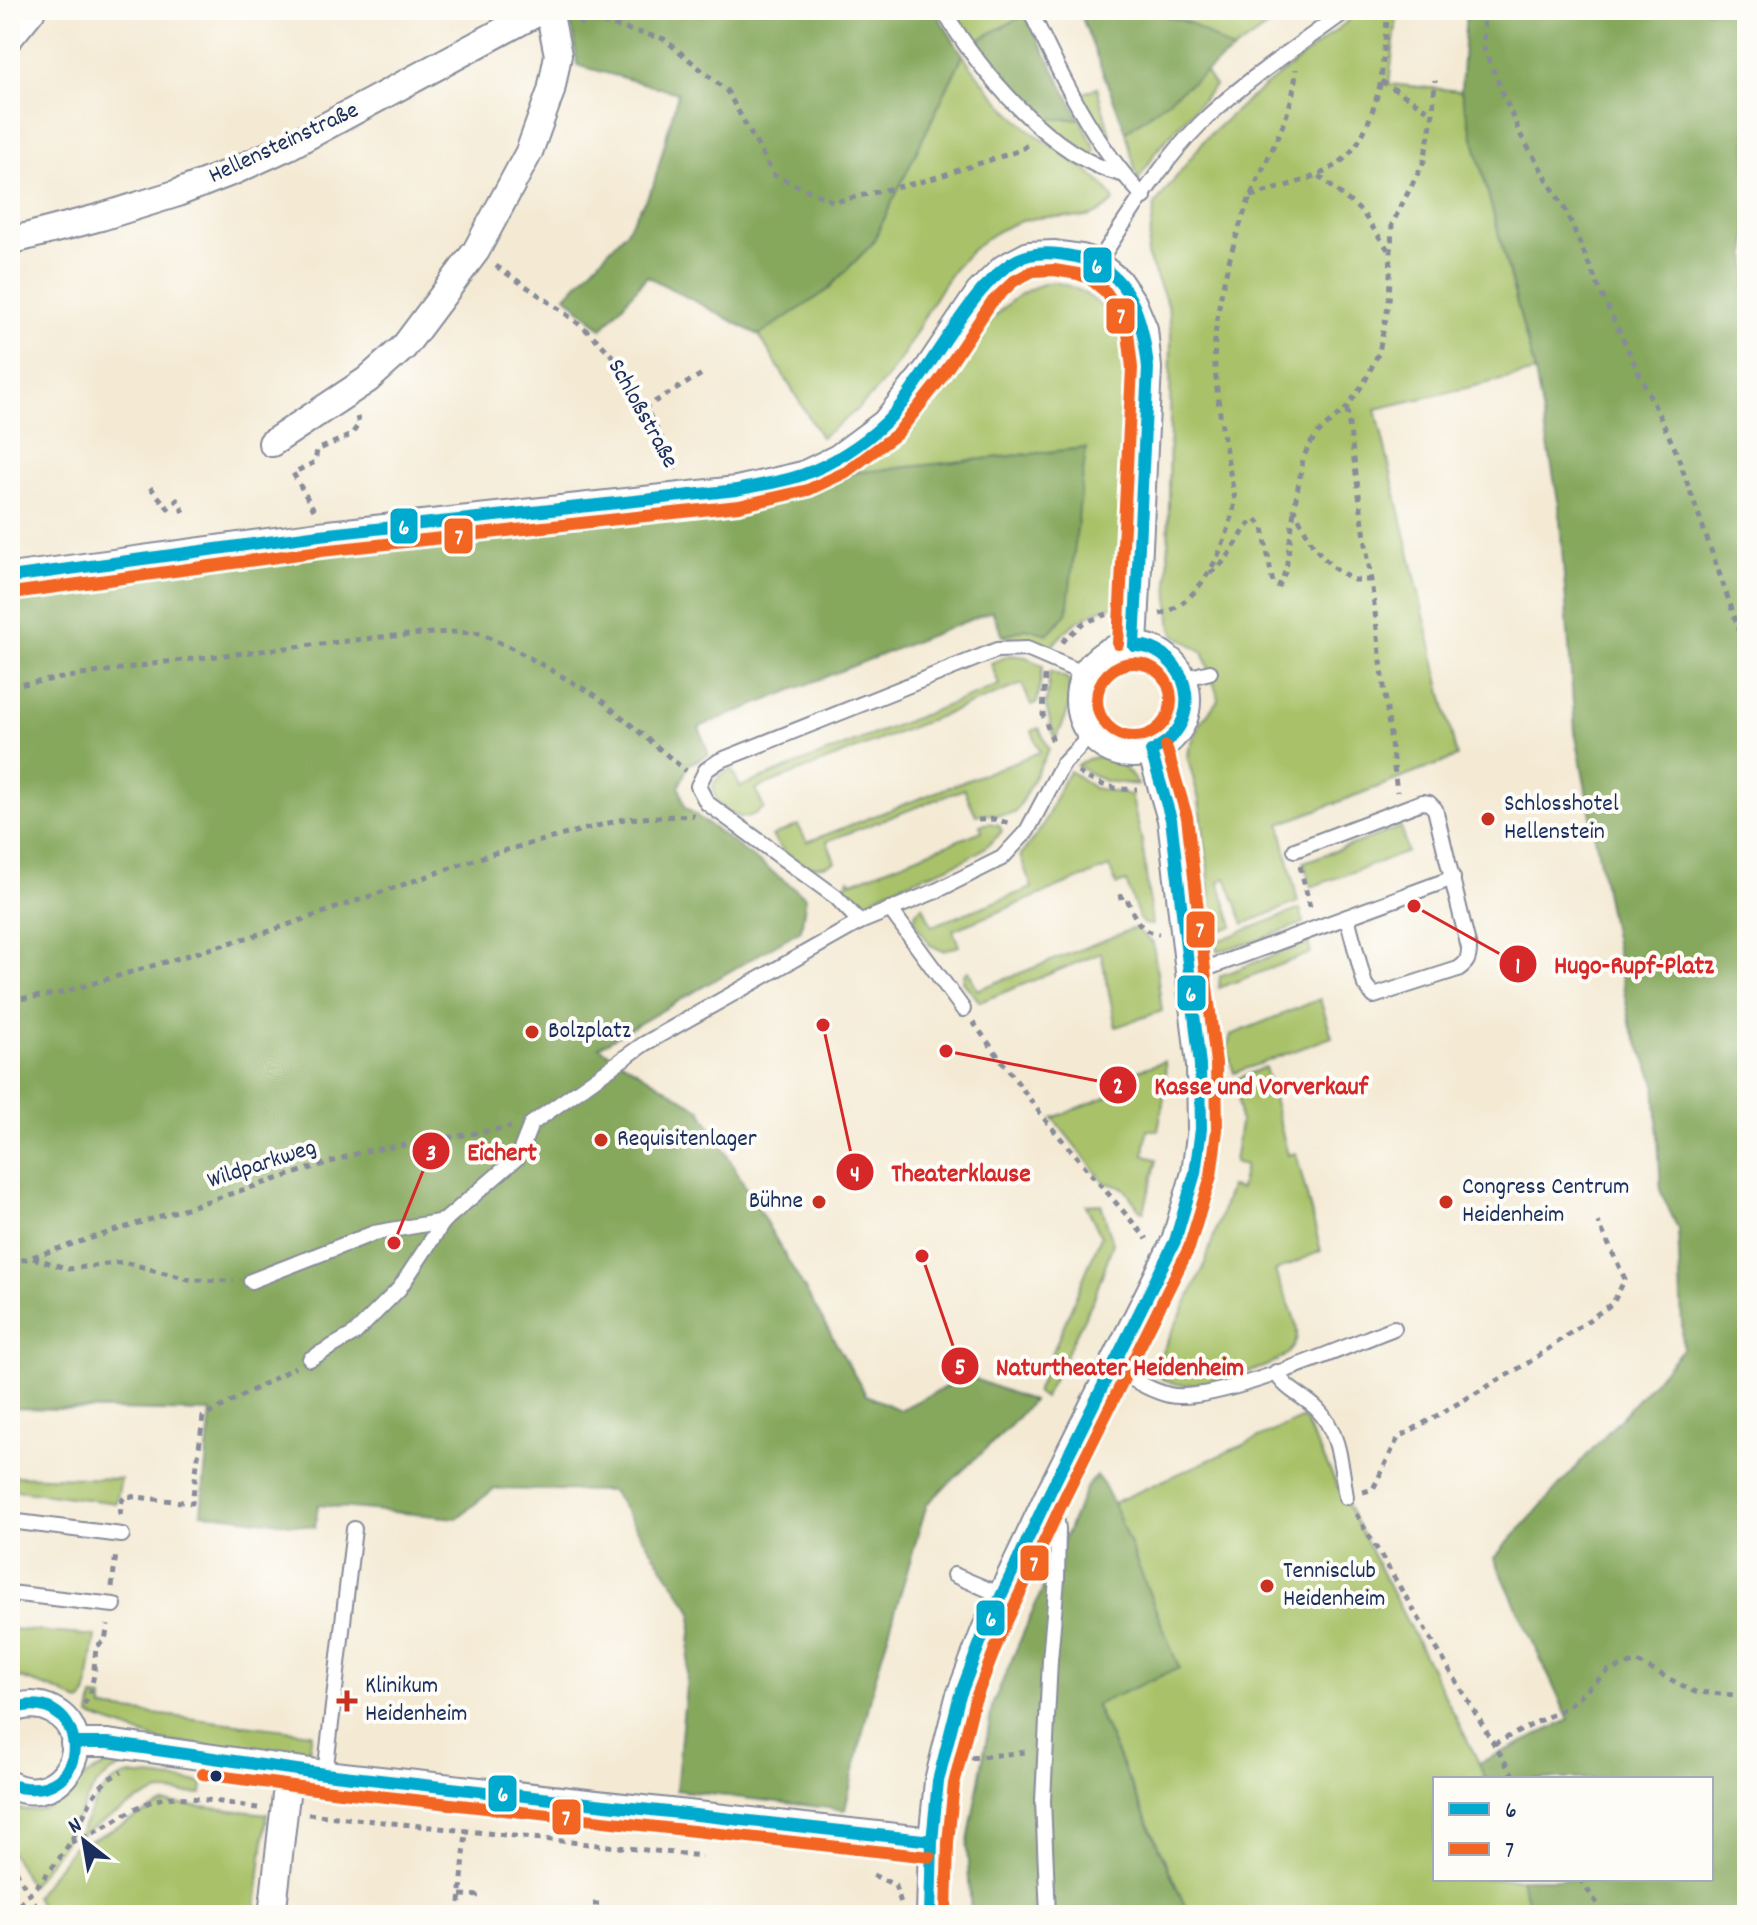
<svg xmlns="http://www.w3.org/2000/svg" width="1757" height="1925" viewBox="0 0 1757 1925" font-family="Dekko,sans-serif">
<style>
.green{fill:#a9c269;stroke:#627864;stroke-width:2}
.forest{fill:#86a85d;stroke:#506c5e;stroke-width:2}
.lines{fill:none;stroke-linecap:round;stroke-linejoin:round}
.lane-casing{stroke:#888c99;stroke-width:18}
.street-casing{stroke:#888c99;stroke-width:30}
.path{stroke:#888c99;stroke-width:5;stroke-dasharray:6 6;stroke-linecap:butt}
.lane{stroke:#fff;stroke-width:14}
.street{stroke:#fff;stroke-width:26}
.bus-1-casing{stroke:#fdfcf7;stroke-width:18}
.bus-2-casing{stroke:#fdfcf7;stroke-width:18}
.bus-1{stroke:#00a9ce;stroke-width:12}
.bus-2{stroke:#f26522;stroke-width:12}
.poi-dot{fill:#c8321e;stroke:#fdfcf7;stroke-width:3}
.bus-dot{fill:#1b2f5e;stroke:#fdfcf7;stroke-width:3}
.labels{text-anchor:middle;dominant-baseline:central;stroke-width:8;stroke-linejoin:round;paint-order:stroke}
.street-label{font-size:24px;fill:#1b2f5e;stroke:#fdfcf7}
.poi-label{font-size:24px;fill:#1b2f5e;stroke:#fdfcf7;text-anchor:start}
.leader{fill:none;stroke:#d62828;stroke-width:3}
.callout-dot{fill:#d62828;stroke:#fdfcf7;stroke-width:3}
.mark-label{font-size:24px;text-anchor:middle;font-weight:bold;fill:#fff}
.callout-label{font-size:26px;text-anchor:middle;font-weight:bold;fill:#d62828;stroke:#fdfcf7;stroke-width:8;stroke-linejoin:round;paint-order:stroke}
.line-badge{stroke:#fdfcf7;stroke-width:3}
.badge-label{font-size:22px;text-anchor:middle;font-weight:bold;fill:#fff}
</style>
<rect width="100%" height="100%" fill="#fdfcf7"/>
<filter id="ink" filterUnits="userSpaceOnUse"><feTurbulence type="fractalNoise" baseFrequency=".0125" numOctaves="2"/><feDisplacementMap in="SourceGraphic" scale="16" xChannelSelector="R" yChannelSelector="G"/><feConvolveMatrix kernelMatrix="1 2 1 2 8 2 1 2 1" color-interpolation-filters="sRGB"/></filter>
<filter id="wash" filterUnits="userSpaceOnUse"><feTurbulence type="fractalNoise" baseFrequency=".006" numOctaves="4" result="noise"/><feDisplacementMap in="SourceGraphic" scale="32" xChannelSelector="R" yChannelSelector="G"/><feGaussianBlur stdDeviation="1.8" result="paint"/><feColorMatrix in="noise" values="0 0 0 0 0 0 0 0 0 0 0 0 0 0 0 0 0 1.4 0 .05"/><feComposite in="paint" operator="in"/></filter>
<g filter="url(#wash)">
<rect width="100%" height="100%" fill="#f4ead4"/>
<g class="green">
<path d="M952,10H1023L1025,15L972,43Z"/>
<path d="M1146,10H1291L1233,51L1192,24Z"/>
<path d="M1362,10H1398L1389,84L1461,91L1535,372L1376,409L1457,757L1280,824L1298,902L1244,924L1226,878L1219,882L1233,926L1214,933L1206,848L1199,800L1188,759L1189,749L1201,722L1219,699L1203,652L1174,634L1170,621L1168,578L1171,335L1168,305L1147,255L1155,205L1206,138L1244,103Z"/>
<path d="M963,55C981,80 1001,105 1024,125C1047,147 1104,174 1114,201C1087,226 1079,215 1046,217C1022,218 998,229 979,244C934,280 920,338 885,380C867,403 845,421 821,437L759,335L825,292L872,244Z"/>
<path d="M1205,71L1215,86L1156,151L1138,181L1126,132Z"/>
<path d="M1097,87L1110,134L1102,130L1080,95Z"/>
<path d="M1043,119H1080L1094,145L1095,153L1092,158Z"/>
<path d="M1052,282C1104,290 1127,334 1131,382L1121,545L1114,606C1086,612 1067,626 1050,649C1035,642 1016,645 1003,636L1026,628L1085,448L852,473C882,451 911,428 935,400C971,358 992,293 1052,282Z"/>
<path d="M1010,655L1026,657L1043,666L1037,703L1031,705L1022,684L755,789L764,808C759,811 752,816 747,817C729,821 690,786 732,769L740,787L999,685L991,663Z"/>
<path d="M1050,671L1068,679C1074,702 1066,719 1055,740L1046,706Z"/>
<path d="M1039,728L1049,749L1016,812C1003,818 990,812 976,815L964,789L827,841L835,862C809,874 786,860 772,836L798,825L807,842L1040,752L1032,731Z"/>
<path d="M1100,756C1119,760 1127,769 1138,785L1105,781L1077,766L1088,759Z"/>
<path d="M1070,771L1094,788L1131,795L1142,841L1152,925L1144,924L1140,920L1126,882L1117,885L1109,867L953,930L959,946L943,951L930,945L914,921L916,912L923,906L932,926L1032,888L1020,856L1043,826L1063,781Z"/>
<path d="M989,823L999,825L1002,831C980,861 926,874 892,888C881,893 871,901 859,904L844,896L843,890L849,879L852,882L982,831L980,825Z"/>
<path d="M1401,827L1407,852L1311,887L1304,862Z"/>
<path d="M1300,909L1304,923L1253,942L1217,951L1215,942Z"/>
<path d="M1135,928L1153,943L1162,1011L1116,1027L1101,953L980,1002L963,982L964,974L969,971L977,990Z"/>
<path d="M1308,942L1311,953L1219,988L1220,976Z"/>
<path d="M1320,999L1332,1037L1234,1073L1227,1049L1231,1035Z"/>
<path d="M1165,1061L1166,1087L1158,1130H1147L1144,1154L1157,1160L1144,1211L1140,1210L1124,1188L1104,1182L1053,1118L1131,1087L1128,1074Z"/>
<path d="M1265,1067L1288,1155L1296,1153L1321,1251L1275,1271C1280,1286 1299,1320 1297,1335C1297,1341 1293,1348 1289,1352C1273,1369 1200,1388 1177,1384C1168,1383 1161,1379 1155,1373L1156,1364L1203,1269L1230,1187L1240,1189L1245,1165L1234,1162L1240,1123L1237,1079Z"/>
<path d="M1101,1204L1113,1243L1094,1298L1044,1398L1036,1392L1101,1236L1086,1205Z"/>
<path d="M1303,1418L1479,1763L1485,1779H1435V1879H1520L1533,1915H1189L1095,1704L1179,1668L1113,1503Z"/>
<path d="M10,1476L121,1479L116,1503L10,1489Z"/>
<path d="M10,1629L95,1636L87,1692L83,1701L79,1702L58,1691L10,1674Z"/>
<path d="M93,1697L103,1698V1708L312,1733L309,1750L297,1756L161,1741L90,1716Z"/>
<path d="M110,1765L125,1766C87,1780 87,1806 68,1836C57,1854 43,1870 30,1886L10,1850V1807C66,1823 64,1778 110,1765Z"/>
<path d="M130,1775L203,1783L202,1794L160,1792L139,1800L77,1837C91,1813 99,1781 130,1775Z"/>
<path d="M165,1803L267,1814L255,1915H45L35,1896L74,1846L93,1839Z"/>
</g>
<g class="forest">
<path d="M566,10H934L963,55L872,244L825,292L759,335L647,276L602,329L566,296L625,233L653,187L678,93L577,65L574,36Z"/>
<path d="M1079,10H1146L1192,24L1233,51L1126,132Z"/>
<path d="M1466,10H1747V1915H1533L1520,1879H1711V1779H1485L1479,1763L1569,1720L1494,1558L1683,1349L1678,1229L1661,1192L1655,1081L1631,1028L1575,731L1559,506L1535,372L1461,91Z"/>
<path d="M1025,15L1080,119H1043L1011,90L972,43Z"/>
<path d="M1086,448L1067,614L1047,634L1026,628L1003,636L992,611L699,727L709,755L689,764L679,786L685,807L806,897L801,930L599,1047L701,1110L866,1395L900,1410L967,1376L1032,1401L1011,1425L927,1504L875,1679L845,1810L676,1790L693,1612L612,1491L494,1489L457,1518L318,1505L315,1527L201,1513L211,1412L10,1408V596L120,575L748,506C786,500 818,490 852,473Z"/>
<path d="M1096,1476L1103,1483L1113,1503L1179,1668L1095,1705L1189,1915H971L967,1847L993,1703L1087,1486Z"/>
</g>
</g>
<g filter="url(#ink)">
<g class="lines">
<g class="lane-casing">
<g id="lane">
<path d="M943,10C980,71 1050,156 1121,174"/>
<path d="M1030,10C1060,75 1094,145 1144,197"/>
<path d="M1097,264C1129,216 1160,164 1200,124C1244,81 1298,46 1347,10"/>
<path d="M1183,679L1210,672"/>
<path d="M1295,850L1422,802L1429,803L1435,809L1469,948C1469,959 1467,963 1458,969L1374,996L1365,985L1347,917"/>
<path d="M890,909L963,1009"/>
<path d="M860,922L836,897L707,803L698,786L706,770L719,761L997,650L1027,649L1085,674"/>
<path d="M1189,975L1453,878"/>
<path d="M251,1281L374,1233L444,1221"/>
<path d="M310,1359L354,1334L399,1289L444,1221L518,1157L531,1124L644,1044L860,922L936,891L1002,858L1027,831L1062,765L1092,734"/>
<path d="M1113,1368C1131,1378 1149,1390 1169,1395C1213,1405 1347,1346 1394,1328"/>
<path d="M1276,1372C1285,1390 1304,1396 1317,1409C1340,1432 1341,1467 1346,1497"/>
<path d="M10,1521L122,1535"/>
<path d="M954,1575L1001,1595"/>
<path d="M10,1593L114,1605"/>
<path d="M325,1774L354,1529"/>
<path d="M1048,1915L1043,1801L1050,1660L1057,1579L1058,1529L1053,1494"/>
</g>
</g>
<g class="street-casing">
<g id="street">
<path d="M10,37L32,10"/>
<path d="M10,241L101,217L175,194L234,171L289,146L542,10"/>
<path d="M272,443L367,380L404,347L476,251L529,152L551,91L558,55L549,10"/>
<path d="M10,577L319,535L737,490L803,475L838,458L885,423L926,372L979,293L1004,268L1029,255L1055,254L1082,258L1097,264L1118,281L1133,303L1144,329L1148,368L1134,645"/>
<circle cx="1133" cy="700" r="54"/>
<path d="M10,1710C24,1704 38,1703 52,1710C102,1736 63,1811 10,1785"/>
<path d="M74,1743H108L325,1774L932,1841"/>
<path d="M272,1915L289,1769"/>
<path d="M930,1915L932,1841L938,1781L959,1698L985,1630L1051,1490L1175,1241L1195,1173L1201,1129L1200,1065L1171,819L1151,751"/>
</g>
</g>
<g class="path">
<path d="M1388,10L1381,81L1433,113"/>
<path d="M1483,10L1484,49L1520,134L1566,211L1602,295L1676,451L1747,652"/>
<path d="M578,24L599,22L664,39L727,91L774,175L834,202L928,180L1021,150L1030,143"/>
<path d="M1319,176L1362,212L1389,251"/>
<path d="M1251,196C1333,172 1359,171 1381,81"/>
<path d="M496,266C533,292 575,316 606,349C635,381 653,424 674,462L675,470"/>
<path d="M644,408L702,374"/>
<path d="M1347,410L1371,580L1397,792"/>
<path d="M150,491L152,489L168,508L177,500L184,512"/>
<path d="M314,510L293,473L315,462L317,450L351,435L359,424L357,417"/>
<path d="M1210,573C1235,558 1238,530 1256,519L1263,528L1273,584L1279,586L1286,570L1294,510"/>
<path d="M1371,580H1354L1332,567L1314,547L1294,509L1303,459L1309,445L1323,428L1346,409L1365,381L1379,352L1389,302L1392,224L1424,161L1433,113L1435,80"/>
<path d="M1160,614C1202,604 1230,539 1235,500C1227,456 1218,412 1215,367C1211,317 1232,242 1251,195C1268,154 1294,115 1296,69"/>
<path d="M1062,642L1083,623L1110,613"/>
<path d="M1045,676L1043,715L1054,744"/>
<path d="M10,686L166,662L381,637L447,632L478,633L512,648L595,695L686,771"/>
<path d="M1078,772C1095,784 1116,791 1137,789"/>
<path d="M978,820L995,819L1008,823"/>
<path d="M1300,866L1311,911"/>
<path d="M1118,897L1126,896C1133,913 1138,932 1159,934"/>
<path d="M10,1000L57,994L270,931L491,854L624,819L694,815"/>
<path d="M973,1022L1046,1121L1147,1239"/>
<path d="M33,1258L69,1269L123,1262L192,1280L234,1281"/>
<path d="M10,1264L362,1152L511,1127"/>
<path d="M1363,1492L1373,1489L1398,1438L1528,1363L1613,1303L1625,1279L1598,1222"/>
<path d="M1356,1514L1515,1779"/>
<path d="M120,1515L122,1500L126,1496L192,1503L203,1417L295,1367"/>
<path d="M112,1587L116,1553"/>
<path d="M94,1669L96,1647L105,1640L108,1625"/>
<path d="M84,1704L90,1695L95,1669"/>
<path d="M1494,1744L1567,1707L1608,1671L1637,1662L1695,1692L1747,1696"/>
<path d="M971,1758L1025,1752"/>
<path d="M308,1814L702,1856"/>
<path d="M71,1842C103,1833 128,1807 160,1799C181,1793 234,1805 258,1808"/>
<path d="M10,1860L41,1915"/>
<path d="M873,1875L895,1885L902,1906"/>
<path d="M1580,1879L1605,1915"/>
<path d="M461,1895L482,1896"/>
<path d="M593,1904H601"/>
<path d="M10,1912C32,1893 52,1870 68,1846C86,1818 89,1785 122,1772"/>
<path d="M459,1915L466,1831"/>
</g>
<use href="#lane" class="lane"/>
<use href="#street" class="street"/>
<g class="bus-1-casing">
<g id="bus-1">
<path d="M10,577L319,535L737,490C758,485 782,482 802,475C831,465 863,444 885,423C926,384 977,266 1030,255C1049,251 1073,255 1090,261C1134,279 1144,327 1148,368L1134,645"/>
<path d="M1134,646C1155,643 1174,660 1182,678"/>
<path d="M1134,646C1156,646 1171,659 1182,678"/>
<path d="M1157,748C1183,733 1193,707 1182,678"/>
<path d="M10,1710C90,1680 100,1810 10,1785"/>
<path d="M74,1743H108L325,1774L932,1841"/>
<path d="M930,1915L932,1841L938,1781L959,1698L985,1630L1051,1490L1175,1241L1195,1173L1201,1129L1200,1065L1171,819L1151,751"/>
</g>
</g>
<g class="bus-2-casing">
<g id="bus-2">
<path d="M12,593L321,551L739,506L808,490L846,472L897,434L939,381L991,303L1014,281L1033,271L1054,270L1078,274L1089,278L1106,292L1119,311L1128,333L1132,368L1118,644"/>
<circle cx="1134" cy="700" r="37"/>
<path d="M203,1774L323,1790L930,1857"/>
<path d="M946,1915L948,1842L954,1784L974,1703L1000,1636L1065,1497L1189,1248L1211,1176L1217,1130L1216,1063L1187,817L1166,746"/>
</g>
</g>
<use href="#bus-1" class="bus-1"/>
<use href="#bus-2" class="bus-2"/>
</g>
</g>
<g class="poi-dot">
<circle cx="1488" cy="819" r="8"/>
<circle cx="532" cy="1032" r="8"/>
<circle cx="601" cy="1140" r="8"/>
<circle cx="819" cy="1202" r="8"/>
<circle cx="1446" cy="1202" r="8"/>
<circle cx="1267" cy="1586" r="8"/>
<path d="M343 1689h8v8h8v8h-8v8h-8v-8h-8v-8h8z"/>
</g>
<circle class="bus-dot" cx="216" cy="1776" r="7"/>
<g class="labels">
<g class="street-label">
<text transform="translate(284 144) rotate(-25)">Hellensteinstraße</text>
<text transform="translate(642 414) rotate(61)">Schloßstraße</text>
<text transform="translate(262 1165) rotate(-18)">Wildparkweg</text>
</g>
<g class="poi-label">
<text x="1504" y="805">Schlosshotel<tspan x="1504" dy="28">Hellenstein</tspan></text>
<text x="548" y="1032">Bolzplatz</text>
<text x="617" y="1140">Requisitenlager</text>
<text x="1462" y="1188">Congress Centrum<tspan x="1462" dy="28">Heidenheim</tspan></text>
<text x="803" y="1202" text-anchor="end">Bühne</text>
<text x="1283" y="1572">Tennisclub<tspan x="1283" dy="28">Heidenheim</tspan></text>
<text x="365" y="1687">Klinikum<tspan x="365" dy="28">Heidenheim</tspan></text>
</g>
</g>
<path class="leader" d="M1414 906L1518 964M946 1051L1118 1085M394 1243L431 1151M823 1025L855 1172M922 1256L960 1366"/>
<g class="callout-dot">
<circle cx="1414" cy="906" r="8"/>
<circle cx="946" cy="1051" r="8"/>
<circle cx="394" cy="1243" r="8"/>
<circle cx="823" cy="1025" r="8"/>
<circle cx="922" cy="1256" r="8"/>
<circle cx="1518" cy="964" r="20"/>
<circle cx="1118" cy="1085" r="20"/>
<circle cx="431" cy="1151" r="20"/>
<circle cx="855" cy="1172" r="20"/>
<circle cx="960" cy="1366" r="20"/>
</g>
<g class="mark-label">
<text x="1518" y="973">1</text>
<text x="1118" y="1093">2</text>
<text x="431" y="1160">3</text>
<text x="855" y="1181">4</text>
<text x="960" y="1374">5</text>
</g>
<g class="callout-label">
<text x="1634" y="973">Hugo-Rupf-Platz</text>
<text x="1261" y="1094">Kasse und Vorverkauf</text>
<text x="502" y="1160">Eichert</text>
<text x="961" y="1181">Theaterklause</text>
<text x="1120" y="1375">Naturtheater Heidenheim</text>
</g>
<g class="line-badge">
<rect x="1082" y="246" width="31" height="38" rx="8" fill="#00a9ce"/>
<rect x="1105" y="297" width="31" height="38" rx="8" fill="#f26522"/>
<rect x="389" y="507" width="30" height="38" rx="8" fill="#00a9ce"/>
<rect x="443" y="517" width="31" height="38" rx="8" fill="#f26522"/>
<rect x="1185" y="910" width="31" height="39" rx="8" fill="#f26522"/>
<rect x="1176" y="974" width="31" height="38" rx="8" fill="#00a9ce"/>
<rect x="1019" y="1544" width="31" height="38" rx="8" fill="#f26522"/>
<rect x="975" y="1599" width="31" height="38" rx="8" fill="#00a9ce"/>
<rect x="487" y="1774" width="31" height="39" rx="8" fill="#00a9ce"/>
<rect x="551" y="1798" width="31" height="38" rx="8" fill="#f26522"/>
</g>
<g class="badge-label">
<text x="1097" y="273">6</text>
<text x="1121" y="323">7</text>
<text x="404" y="534">6</text>
<text x="459" y="544">7</text>
<text x="1200" y="937">7</text>
<text x="1191" y="1001">6</text>
<text x="1034" y="1571">7</text>
<text x="991" y="1626">6</text>
<text x="503" y="1801">6</text>
<text x="566" y="1825">7</text>
</g>
<rect width="1757" height="1925" fill="none" stroke="#fdfcf7" stroke-width="40"/>
<rect x="1433" y="1777" width="280" height="104" fill="#fdfcf7" stroke="#a3aaba" stroke-width="2"/>
<rect x="1449" y="1803" width="40" height="12" fill="#00a9ce" stroke="#a3aaba" stroke-width="2"/>
<text x="1505" y="1817" font-size="24" fill="#1b2f5e">6</text>
<rect x="1449" y="1843" width="40" height="12" fill="#f26522" stroke="#a3aaba" stroke-width="2"/>
<text x="1505" y="1857" font-size="24" fill="#1b2f5e">7</text>
<g transform="translate(84 1841) rotate(329)" stroke="#fdfcf7" stroke-width="6" paint-order="stroke">
<path d="M0-6L14 30L0 20L-14 30Z" fill="#1b2f5e"/>
<text y="-12" font-size="22" font-weight="bold" text-anchor="middle" fill="#1b2f5e">N</text>
</g>
</svg>
